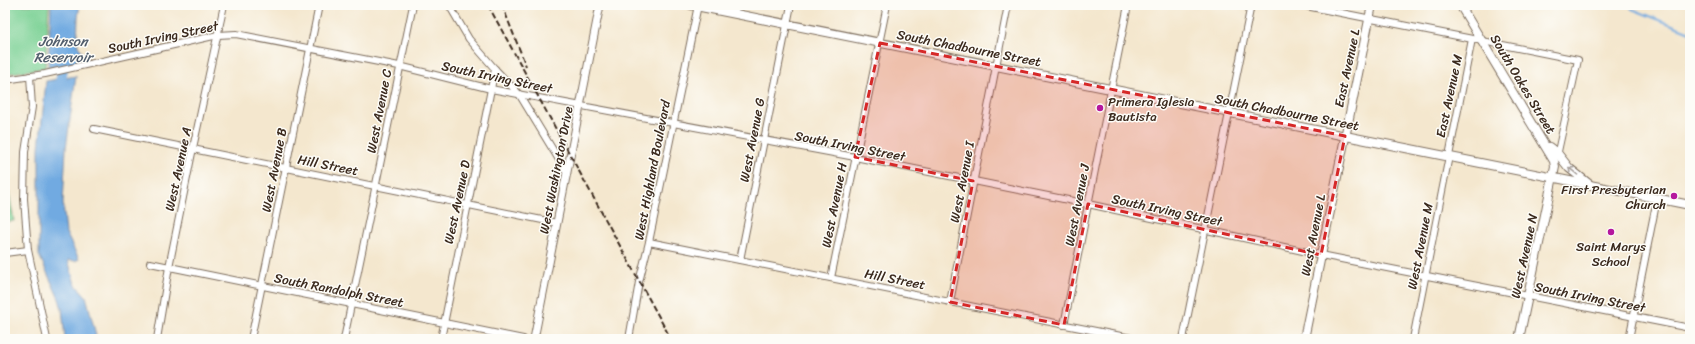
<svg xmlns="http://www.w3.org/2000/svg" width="1695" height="344" viewBox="0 0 1695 344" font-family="Sriracha,sans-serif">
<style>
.green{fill:#7dd296;stroke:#5c7e5a}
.water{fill:#71aae1;stroke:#566a80}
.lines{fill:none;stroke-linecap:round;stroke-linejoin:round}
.stream{stroke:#71aae1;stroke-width:2}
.river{stroke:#71aae1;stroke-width:11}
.minor-casing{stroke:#7c6c5c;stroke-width:8}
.tertiary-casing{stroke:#7c6c5c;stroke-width:9}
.secondary-casing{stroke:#7c6c5c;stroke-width:10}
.minor{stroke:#fff;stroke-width:6}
.tertiary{stroke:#fff;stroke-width:7}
.secondary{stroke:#fff;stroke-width:8}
.rail{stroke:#3b2a1e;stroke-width:2;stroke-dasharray:6 3;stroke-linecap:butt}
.oneway{stroke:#a79f9a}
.marked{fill:#d62828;fill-opacity:0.2;stroke:#d62828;stroke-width:3;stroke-dasharray:8 5;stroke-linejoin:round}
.poi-dot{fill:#b5179e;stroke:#fdfcf7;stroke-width:1.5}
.labels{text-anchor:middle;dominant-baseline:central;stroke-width:3;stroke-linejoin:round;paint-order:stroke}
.street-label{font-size:13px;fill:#3b2a1e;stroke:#fdfcf7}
.poi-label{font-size:13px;fill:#3b2a1e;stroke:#fdfcf7;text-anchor:start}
.water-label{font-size:14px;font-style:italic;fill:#515d6c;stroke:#fdfcf7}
</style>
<rect width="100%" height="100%" fill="#fdfcf7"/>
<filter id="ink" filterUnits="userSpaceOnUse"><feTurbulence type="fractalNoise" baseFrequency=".025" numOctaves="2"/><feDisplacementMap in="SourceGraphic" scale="8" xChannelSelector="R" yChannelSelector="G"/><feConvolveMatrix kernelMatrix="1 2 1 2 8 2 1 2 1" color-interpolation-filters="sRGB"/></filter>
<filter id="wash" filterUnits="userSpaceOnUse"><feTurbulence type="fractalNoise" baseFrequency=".012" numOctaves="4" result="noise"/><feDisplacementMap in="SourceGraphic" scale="16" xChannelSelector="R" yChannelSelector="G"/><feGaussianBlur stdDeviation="0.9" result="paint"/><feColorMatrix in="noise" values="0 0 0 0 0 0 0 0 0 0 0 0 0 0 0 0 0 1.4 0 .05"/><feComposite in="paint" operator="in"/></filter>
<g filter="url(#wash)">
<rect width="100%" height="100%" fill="#f4e7ce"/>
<g class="green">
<path d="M5,5H49L45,68L5,74Z"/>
<path d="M9,192L14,221L5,222V193Z"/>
</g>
<g class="water">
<path d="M51,5H80L78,17L77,43L83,55L87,54L88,60L48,68Z"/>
<path d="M76,76L66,148L63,203L66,233L79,259L75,261L68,260L75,284L86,296L97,339H65L62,309L59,299L39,255V148L46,81Z"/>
</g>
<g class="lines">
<path class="stream" d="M1629,5L1632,9L1690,32"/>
<path class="river" d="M59,93L65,51"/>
</g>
</g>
<g filter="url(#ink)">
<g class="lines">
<g class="minor-casing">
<g id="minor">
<path d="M449,5L469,39L495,69L519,94L567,173"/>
<path d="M1301,5L1578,60L1557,156"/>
<path d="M30,76L32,107L25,152L24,199L28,250L47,339"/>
<path d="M5,80L45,74L218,35L236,34L399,66L491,89L855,157L1088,204L1321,255L1690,328"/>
<path d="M94,129L557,223"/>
<path d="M649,242L1136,339"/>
<path d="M5,253L28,250"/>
<path d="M740,260L791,5"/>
<path d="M150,263L523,339"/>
<path d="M831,278L887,5"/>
<path d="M950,302L1008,5"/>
<path d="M1064,325L1128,5"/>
<path d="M157,339L169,267L193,148L224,5"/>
<path d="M251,339L319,5"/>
<path d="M344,339L413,5"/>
<path d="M441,339L495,69"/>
<path d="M629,339L639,282L649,242L698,5"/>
<path d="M1183,339L1251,5"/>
<path d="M1413,339L1472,39"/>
<path d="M1629,339L1657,199"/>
</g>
</g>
<g class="tertiary-casing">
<path id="tertiary" d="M534,339L600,5"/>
</g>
<g class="secondary-casing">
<g id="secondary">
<path d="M691,5L1690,205"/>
<path d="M1460,5L1554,161L1555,167L1519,339"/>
<path d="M1549,147L1558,154L1569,168L1589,184"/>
<path d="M1304,339L1372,5"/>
</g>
</g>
<use href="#minor" class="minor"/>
<use href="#tertiary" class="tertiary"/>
<use href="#secondary" class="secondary"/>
<g class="rail">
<path d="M488,5L671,339"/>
<path d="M502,5L526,66"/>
</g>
</g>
<defs><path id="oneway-shaft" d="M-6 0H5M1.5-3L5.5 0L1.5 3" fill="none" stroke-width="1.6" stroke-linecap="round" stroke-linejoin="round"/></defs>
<use class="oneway" href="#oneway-shaft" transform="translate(1573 171) rotate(-140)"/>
</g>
<path class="marked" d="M880,43L1345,136L1321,255L1088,204L1064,325L950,302L973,181L855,157Z"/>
<g class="poi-dot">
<circle cx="1100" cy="108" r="4"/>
<circle cx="1674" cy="196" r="4"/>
<circle cx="1611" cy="232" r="4"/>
</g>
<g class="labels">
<g class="street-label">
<text transform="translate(163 37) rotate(-12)">South Irving Street</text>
<text transform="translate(969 48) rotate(11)">South Chadbourne Street</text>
<text transform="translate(1347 68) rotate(-78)">East Avenue L</text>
<text transform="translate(497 77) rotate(12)">South Irving Street</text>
<text transform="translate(1523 84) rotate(59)">South Oakes Street</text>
<text transform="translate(1449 96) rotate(-78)">East Avenue M</text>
<text transform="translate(379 111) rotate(-79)">West Avenue C</text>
<text transform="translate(1287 112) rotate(11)">South Chadbourne Street</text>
<text transform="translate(752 140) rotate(-79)">West Avenue G</text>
<text transform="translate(850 146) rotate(11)">South Irving Street</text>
<text transform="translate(328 165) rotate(11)">Hill Street</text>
<text transform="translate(178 169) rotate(-78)">West Avenue A</text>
<text transform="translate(274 170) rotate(-79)">West Avenue B</text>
<text transform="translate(556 170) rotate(-79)">West Washington Drive</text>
<text transform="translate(652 170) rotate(-79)">West Highland Boulevard</text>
<text transform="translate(962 182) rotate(-79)">West Avenue I</text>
<text transform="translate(457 202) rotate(-78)">West Avenue D</text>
<text transform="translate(834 205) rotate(-79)">West Avenue H</text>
<text transform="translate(1077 205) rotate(-79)">West Avenue J</text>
<text transform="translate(1167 210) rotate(12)">South Irving Street</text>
<text transform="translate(1313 235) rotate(-79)">West Avenue L</text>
<text transform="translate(1420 246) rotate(-79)">West Avenue M</text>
<text transform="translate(1524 256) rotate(-78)">West Avenue N</text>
<text transform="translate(895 279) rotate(11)">Hill Street</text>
<text transform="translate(339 290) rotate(11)">South Randolph Street</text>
<text transform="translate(1590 297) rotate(11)">South Irving Street</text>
</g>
<g class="poi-label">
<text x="1108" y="101">Primera Iglesia<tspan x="1108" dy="15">Bautista</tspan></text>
<text x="1666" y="189" text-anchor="end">First Presbyterian<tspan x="1666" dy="15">Church</tspan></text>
<text x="1611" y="246" text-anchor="middle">Saint Marys<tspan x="1611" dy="15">School</tspan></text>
</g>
<g class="water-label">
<text x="63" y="41">Johnson<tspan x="63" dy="16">Reservoir</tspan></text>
</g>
</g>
<rect width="1695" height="344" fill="none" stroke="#fdfcf7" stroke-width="20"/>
</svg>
